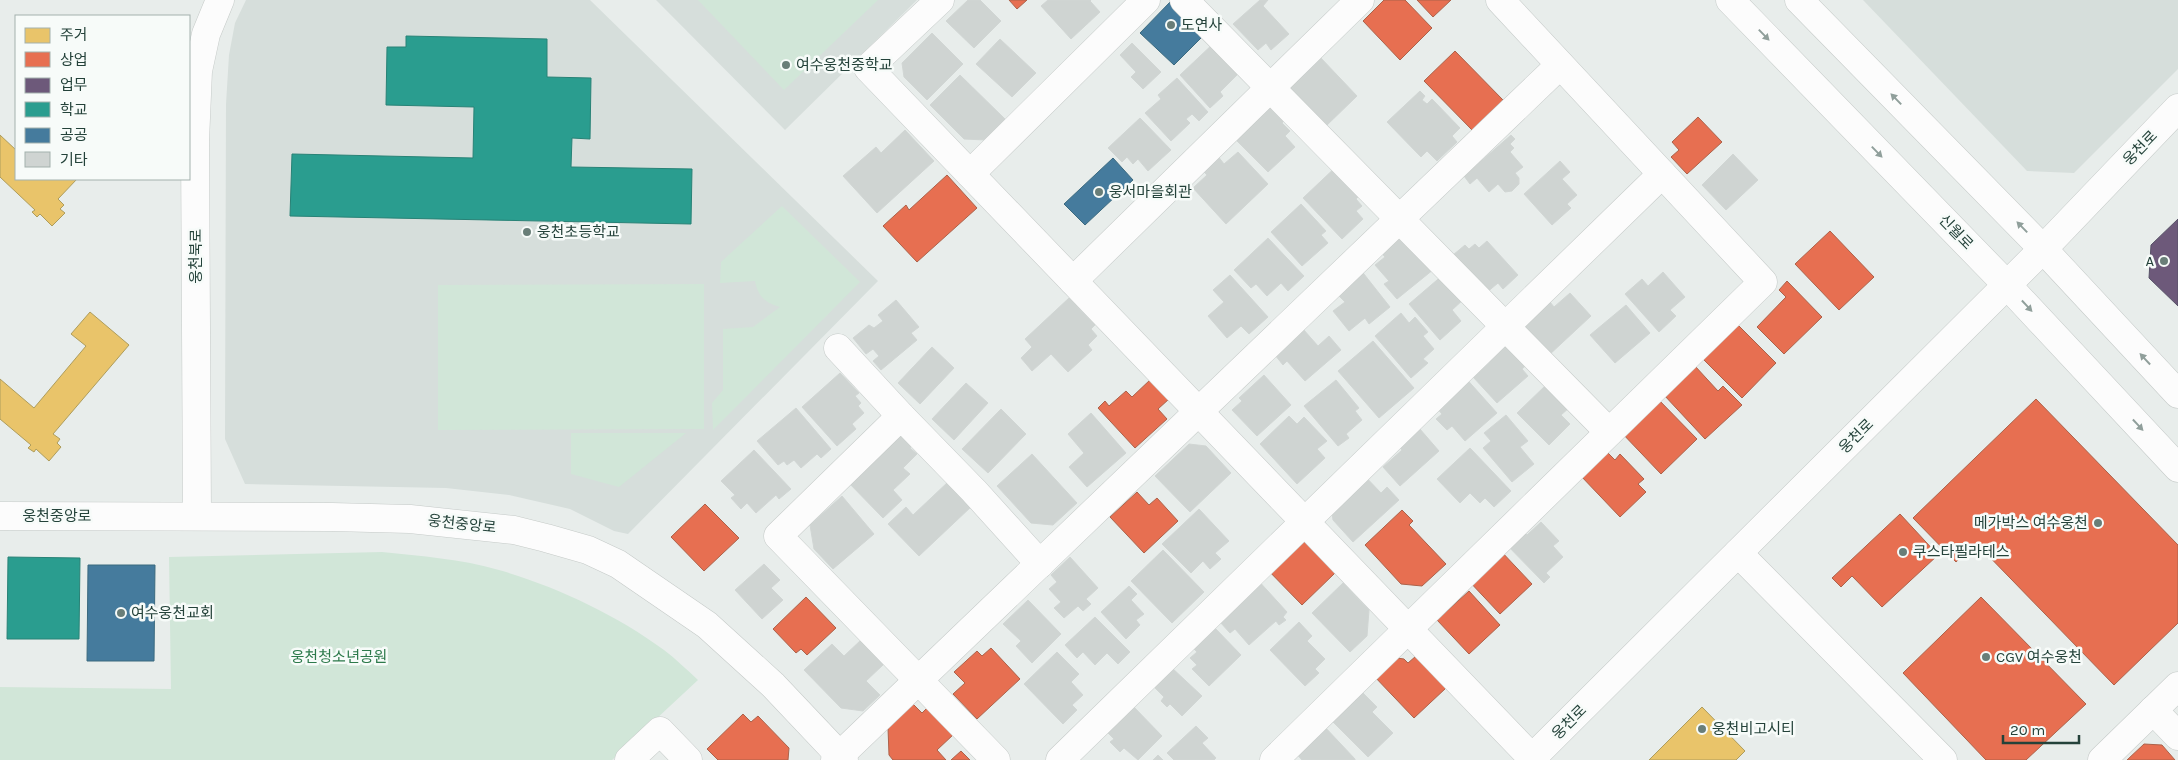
<svg xmlns="http://www.w3.org/2000/svg" width="2178" height="760" viewBox="0 0 2178 760" font-family="Karla,'Noto Sans KR',sans-serif">
<style>
.built{fill:#d6dedb}
.green{fill:#d1e6d8}
.homes{fill:#e9c46a;stroke:#ae9d5c}
.shops{fill:#e76f51;stroke:#ac624a}
.offices{fill:#6d597a;stroke:#575267}
.schools{fill:#2a9d8f;stroke:#288276}
.public{fill:#457b9d;stroke:#3b6a7f}
.building{fill:#cfd4d2;stroke:#d1d6d4}
.lines{fill:none;stroke-linecap:round;stroke-linejoin:round}
.minor-casing{stroke:#c5cac8;stroke-width:29}
.minor{stroke:#fcfcfc;stroke-width:28}
.oneway{fill:#909f9b}
.poi-dot{fill:#697e78;stroke:#f7fbf9;stroke-width:2}
.labels{text-anchor:middle;dominant-baseline:central;stroke-width:5;stroke-linejoin:round;paint-order:stroke}
.poi-label{font-size:15px;fill:#24423a;stroke:#f7fbf9;text-anchor:start}
.street-label{font-size:15px;fill:#24423a;stroke:#f7fbf9}
.park-label{font-size:15px;fill:#2d7a4b;stroke:#f7fbf9}
</style>
<rect width="100%" height="100%" fill="#e8edeb"/>
<g class="built">
<path d="M246,0H590L878,281L628,534L614,531L570,509L509,495L446,488L245,484L225,439L226,104L229,55L235,23Z"/>
<path d="M656,0H917L785,130Z"/>
<path d="M1863,0H2178V69L2074,173L2027,171Z"/>
</g>
<g class="green">
<path d="M698,0H878L784,90Z"/>
<path d="M782,206L860,282L713,430L712,403L723,390V329L753,327L780,307C765,303 758,296 755,281L720,283L721,262Z"/>
<path d="M704,284V429L438,430V285Z"/>
<path d="M571,433H686L619,487L571,474Z"/>
<path d="M382,552C421,556 461,559 499,570C555,586 617,615 664,650C676,659 687,670 698,680L612,760H0V687L171,689L169,557Z"/>
</g>
<g class="homes">
<path d="M0,135L16,150V179H77L58,199L64,205L60,209L65,213L52,226L40,214L37,217L32,212L35,210L0,177Z"/>
<path d="M90,312L129,345L53,434L60,439L57,443L61,447L49,461L36,449L34,452L28,448L31,445L0,419V379L34,408L86,346L71,334Z"/>
<path d="M1702,707L1745,751L1736,760H1649Z"/>
</g>
<g class="shops">
<path d="M1009,0H1027L1017,9Z"/>
<path d="M1384,0H1405L1432,28L1400,60L1363,21Z"/>
<path d="M1417,0H1451L1433,17Z"/>
<path d="M1455,51L1503,100L1472,130L1424,81Z"/>
<path d="M1698,117L1722,142L1687,174L1671,157L1679,150L1672,142Z"/>
<path d="M947,175L977,208L917,262L883,226L906,205L909,210Z"/>
<path d="M1830,231L1874,277L1839,310L1795,264Z"/>
<path d="M1787,281L1822,317L1784,354L1757,327L1786,297L1779,290Z"/>
<path d="M1738,325L1776,363L1742,398L1703,359Z"/>
<path d="M1695,366L1718,391L1723,386L1742,405L1705,439L1664,395Z"/>
<path d="M1151,379L1169,399L1158,409L1167,419L1135,448L1098,408L1105,401L1109,406L1126,391L1132,397Z"/>
<path d="M1656,397L1697,439L1661,474L1620,431Z"/>
<path d="M2036,399L2178,545V623L2114,685L1976,543L1956,562L1913,518Z"/>
<path d="M1606,451L1615,460L1620,454L1644,479L1638,484L1646,492L1620,517L1580,475Z"/>
<path d="M1137,492L1149,505L1157,498L1178,521L1144,553L1110,517Z"/>
<path d="M705,504L739,538L704,571L671,537Z"/>
<path d="M1402,510L1413,521L1409,525L1446,564L1422,586L1401,584L1365,545Z"/>
<path d="M1900,514L1938,555L1882,607L1852,576L1841,587L1832,578Z"/>
<path d="M1302,539L1335,573L1302,605L1262,564Z"/>
<path d="M1499,549L1532,584L1500,614L1467,579Z"/>
<path d="M1469,591L1500,625L1469,654L1437,620Z"/>
<path d="M806,597L836,628L807,655L801,649L796,653L773,629Z"/>
<path d="M1981,597L2086,704L2026,760H1986L1903,673Z"/>
<path d="M991,648L1020,679L977,719L953,694L965,683L954,672L977,651L982,656Z"/>
<path d="M1416,656L1446,688L1414,718L1373,675L1397,658L1404,659L1408,663Z"/>
<path d="M913,704L922,713L928,707L954,734L937,750L946,760H893L889,755L888,728Z"/>
<path d="M743,714L751,722L758,716L789,748L788,760H718L707,749Z"/>
<path d="M2144,744L2162,745L2175,760H2127Z"/>
<path d="M961,751L970,760H951Z"/>
</g>
<path class="offices" d="M2178,219V306L2149,278L2151,245Z"/>
<g class="schools">
<path d="M406,36L547,39V77L591,78L590,139L572,138L571,167L692,169L691,224L290,216L292,154L473,158L474,107L386,105L387,47H406Z"/>
<path d="M8,557L80,558L79,639H7Z"/>
</g>
<g class="public">
<path d="M1172,0L1208,31L1174,65L1140,33Z"/>
<path d="M1113,158L1133,180L1085,225L1064,204Z"/>
<path d="M88,565H155L154,661H87Z"/>
</g>
<g class="building">
<path d="M968,0H980L1001,21L974,48L946,21Z"/>
<path d="M1048,0H1091L1090,1L1100,12L1071,39L1041,6Z"/>
<path d="M1260,0H1268L1263,6L1289,34L1271,50L1266,43L1258,50L1233,24Z"/>
<path d="M932,33L963,64L927,100L904,77L902,63Z"/>
<path d="M1000,39L1036,73L1012,97L976,64Z"/>
<path d="M1215,42L1238,74L1220,92L1223,96L1210,108L1180,75Z"/>
<path d="M1132,43L1161,72L1143,89L1131,77L1136,72L1120,55Z"/>
<path d="M1319,56L1357,96L1325,127L1287,87Z"/>
<path d="M960,75L1006,120L986,140L964,139L930,105Z"/>
<path d="M1177,78L1208,112L1199,121L1192,114L1186,119L1190,123L1171,141L1145,113L1161,99L1158,95Z"/>
<path d="M1420,91L1425,96L1422,100L1427,104L1432,99L1460,128L1452,136L1457,142L1437,161L1427,151L1421,157L1387,122Z"/>
<path d="M1276,102L1289,116L1282,123L1290,131L1285,136L1295,147L1268,172L1236,140Z"/>
<path d="M1140,118L1171,150L1148,171L1138,159L1133,164L1127,157L1122,162L1108,148Z"/>
<path d="M905,130L934,161L877,213L843,176L876,147L881,153Z"/>
<path d="M1511,135L1515,139L1510,144L1514,148L1510,152L1523,167L1515,173L1519,178V184L1512,191L1505,192L1498,184L1489,192L1477,178L1470,184L1464,176Z"/>
<path d="M1238,152L1268,184L1226,224L1193,188L1207,175L1201,169L1217,155L1224,164Z"/>
<path d="M1733,154L1758,180L1726,210L1702,185Z"/>
<path d="M1560,161L1570,172L1562,179L1577,195L1567,204L1571,208L1552,225L1524,194Z"/>
<path d="M1339,164L1365,190L1356,199L1362,206L1356,211L1363,219L1342,239L1303,198Z"/>
<path d="M1301,204L1326,231L1321,235L1328,243L1302,266L1271,232Z"/>
<path d="M1401,230L1434,269L1397,299L1384,284L1389,281L1375,265L1385,257L1378,249Z"/>
<path d="M1268,238L1304,276L1288,291L1281,283L1267,296L1256,284L1251,288L1234,270Z"/>
<path d="M1487,241L1518,275L1503,289L1498,283L1486,293L1453,255L1465,245L1469,249L1475,244L1479,248Z"/>
<path d="M1360,269L1390,307L1369,324L1365,318L1349,331L1333,311L1345,302L1337,294Z"/>
<path d="M1663,272L1685,297L1670,310L1676,316L1659,332L1625,294L1642,279L1648,286Z"/>
<path d="M1444,274L1465,298L1452,310L1461,321L1440,340L1409,304Z"/>
<path d="M1230,275L1268,317L1249,334L1241,326L1227,338L1208,316L1224,302L1213,290Z"/>
<path d="M1570,293L1591,316L1548,356L1518,323L1546,297L1554,307Z"/>
<path d="M1069,298L1095,325L1091,329L1097,336L1088,345L1092,350L1068,372L1051,354L1032,371L1021,358L1032,347L1025,339Z"/>
<path d="M896,300L919,327L911,333L917,340L881,370L873,361L879,356L873,349L866,354L853,338L869,325L874,328L883,321L878,315Z"/>
<path d="M1626,305L1650,333L1615,363L1590,335Z"/>
<path d="M1401,313L1409,323L1415,317L1428,332L1423,336L1434,349L1423,359L1428,363L1411,378L1375,336Z"/>
<path d="M1303,329L1318,346L1329,336L1341,350L1305,381L1287,361L1283,365L1275,355Z"/>
<path d="M1508,333L1532,360L1522,369L1528,376L1497,403L1473,377L1490,362L1484,355Z"/>
<path d="M1373,341L1414,388L1379,418L1338,371Z"/>
<path d="M932,347L954,368L920,404L898,383Z"/>
<path d="M840,373L859,393L855,396L861,403L858,406L864,413L852,424L856,429L837,446L802,407Z"/>
<path d="M1264,375L1291,405L1257,436L1232,410L1242,401L1239,398Z"/>
<path d="M1463,375L1497,413L1465,441L1452,426L1447,430L1436,419L1442,414L1436,407Z"/>
<path d="M1336,380L1359,408L1355,411L1362,420L1346,434L1349,438L1338,446L1304,406Z"/>
<path d="M966,383L988,403L954,440L932,419Z"/>
<path d="M1547,384L1570,407L1561,415L1570,424L1549,445L1517,413Z"/>
<path d="M796,408L831,449L821,458L817,454L801,468L794,460L787,465L784,461L778,465L757,441Z"/>
<path d="M1001,409L1026,434L988,473L962,449Z"/>
<path d="M1091,413L1126,453L1087,487L1069,467L1084,453L1068,434Z"/>
<path d="M1506,415L1528,441L1520,447L1534,464L1512,482L1483,448L1491,441L1484,433Z"/>
<path d="M1289,416L1297,424L1304,417L1327,441L1317,449L1325,458L1297,484L1260,444Z"/>
<path d="M1413,421L1439,451L1400,486L1383,467L1402,450L1392,439Z"/>
<path d="M900,431L914,444L910,448L917,454L903,468L910,474L893,490L902,500L883,518L847,481Z"/>
<path d="M1189,444L1206,446L1231,473L1190,512L1155,476Z"/>
<path d="M1470,448L1511,491L1494,507L1485,498L1480,503L1470,493L1460,503L1437,479Z"/>
<path d="M754,450L791,489L779,499L776,495L756,513L747,503L741,509L731,498L735,495L721,481Z"/>
<path d="M1032,454L1077,503L1053,525L1031,523L997,486Z"/>
<path d="M1360,471L1381,493L1387,487L1399,500L1353,542L1333,520L1330,499Z"/>
<path d="M949,481L972,506L919,556L888,524L906,507L913,515Z"/>
<path d="M842,496L874,534L833,569L814,549L810,525Z"/>
<path d="M1199,509L1229,541L1215,553L1221,559L1210,569L1203,561L1191,573L1162,544Z"/>
<path d="M1541,522L1559,541L1553,546L1563,557L1546,573L1550,577L1544,583L1501,539L1517,525L1527,535Z"/>
<path d="M1163,550L1204,592L1172,623L1131,581Z"/>
<path d="M1070,557L1098,588L1086,599L1091,604L1083,611L1078,606L1064,618L1054,608L1061,602L1049,589L1057,582L1051,575Z"/>
<path d="M764,564L780,580L771,588L783,600L762,619L735,590Z"/>
<path d="M1256,578L1287,612L1283,617L1286,620L1279,625L1276,621L1249,645L1235,629L1230,633L1220,622Z"/>
<path d="M1343,583L1369,610L1367,636L1350,652L1312,613Z"/>
<path d="M1129,586L1137,594L1131,600L1144,614L1136,620L1140,625L1126,639L1101,612Z"/>
<path d="M1028,600L1061,634L1032,663L1016,646L1021,641L1003,624Z"/>
<path d="M1095,617L1130,652L1118,664L1107,653L1095,665L1083,652L1077,658L1065,645Z"/>
<path d="M1299,622L1312,636L1307,641L1325,659L1315,669L1319,673L1305,686L1270,650Z"/>
<path d="M1213,626L1241,655L1209,686L1192,669L1197,665L1190,658L1197,652L1192,647Z"/>
<path d="M861,640L884,664L866,681L880,695L863,711L841,708L804,670L832,644L844,656Z"/>
<path d="M1057,652L1079,674L1071,682L1083,695L1072,705L1077,710L1063,724L1024,684Z"/>
<path d="M1171,667L1202,696L1182,716L1170,704L1167,707L1161,701L1164,697L1153,686Z"/>
<path d="M1355,685L1377,707L1372,712L1393,733L1368,757L1326,715Z"/>
<path d="M1132,705L1162,736L1138,760L1124,748L1120,752L1110,742L1114,739L1106,731Z"/>
<path d="M1323,725L1355,759V760H1302L1294,751Z"/>
<path d="M1196,726L1208,738L1202,743L1216,758L1214,760H1174L1167,753Z"/>
<path d="M1158,755L1163,760H1153Z"/>
</g>
<g class="lines">
<g class="minor-casing">
<g id="minor">
<path d="M940,0L868,68L1534,760"/>
<path d="M1184,0L1609,432"/>
<path d="M1730,0L2007,285L2178,468"/>
<path d="M1799,0L2043,249L2178,394"/>
<path d="M970,174L1146,0"/>
<path d="M1073,281L1360,0"/>
<path d="M838,348L901,416"/>
<path d="M0,516L332,517L410,519L514,530L546,538L588,550L618,564L707,625L773,685L844,760"/>
<path d="M197,516L195,141L198,71L206,34L220,0"/>
<path d="M1738,553L1943,760"/>
<path d="M2153,710L2178,736"/>
<path d="M629,760L660,731L688,760"/>
<path d="M835,760L1560,65"/>
<path d="M996,760L778,536L901,416L974,491L1040,564"/>
<path d="M1060,760L1662,174"/>
<path d="M1274,760L1763,282L1500,0"/>
<path d="M1530,760L2043,249L2178,108"/>
<path d="M2102,760L2178,686"/>
</g>
</g>
<use href="#minor" class="minor"/>
</g>
<defs><path id="oneway-solid" d="M-6-.8H1V-3.2L6.5 0L1 3.2V.8H-6Z" transform="scale(1.25)"/></defs>
<g class="oneway">
<use href="#oneway-solid" transform="translate(1764 35) rotate(46)"/>
<use href="#oneway-solid" transform="translate(1896 99) rotate(-134)"/>
<use href="#oneway-solid" transform="translate(1877 152) rotate(46)"/>
<use href="#oneway-solid" transform="translate(2022 227) rotate(-134)"/>
<use href="#oneway-solid" transform="translate(2027 306) rotate(47)"/>
<use href="#oneway-solid" transform="translate(2145 359) rotate(-133)"/>
<use href="#oneway-solid" transform="translate(2138 425) rotate(47)"/>
</g>
<g class="poi-dot">
<circle cx="1171" cy="25" r="5"/>
<circle cx="786" cy="65" r="5"/>
<circle cx="1099" cy="192" r="5"/>
<circle cx="527" cy="232" r="5"/>
<circle cx="2164" cy="261" r="5"/>
<circle cx="2098" cy="523" r="5"/>
<circle cx="1903" cy="552" r="5"/>
<circle cx="121" cy="613" r="5"/>
<circle cx="1986" cy="657" r="5"/>
<circle cx="1702" cy="729" r="5"/>
</g>
<g class="labels">
<g class="poi-label">
<text x="1181" y="25">도연사</text>
<text x="796" y="65">여수웅천중학교</text>
<text x="1109" y="192">웅서마을회관</text>
<text x="537" y="232">웅천초등학교</text>
<text x="2154" y="261" text-anchor="end">A</text>
<text x="2088" y="523" text-anchor="end">메가박스 여수웅천</text>
<text x="1913" y="552">쿠스타필라테스</text>
<text x="131" y="613">여수웅천교회</text>
<text x="1996" y="657">CGV 여수웅천</text>
<text x="1712" y="729">웅천비고시티</text>
</g>
<g class="street-label">
<text transform="translate(2140 148) rotate(-46)">웅천로</text>
<text transform="translate(1956 232) rotate(46)">신월로</text>
<text transform="translate(196 256) rotate(-90)">웅천북로</text>
<text transform="translate(1856 436) rotate(-45)">웅천로</text>
<text x="57" y="516">웅천중앙로</text>
<text transform="translate(462 524) rotate(6)">웅천중앙로</text>
<text transform="translate(1569 722) rotate(-45)">웅천로</text>
</g>
<g class="park-label">
<text x="339" y="657">웅천청소년공원</text>
</g>
</g>
<rect x="15" y="15" width="175" height="165" fill="#f7fbf9" stroke="#a3b1ad"/>
<rect x="25" y="28" width="25" height="15" fill="#e9c46a" stroke="#a3b1ad"/>
<text x="60" y="40" font-size="15" fill="#24423a">주거</text>
<rect x="25" y="52" width="25" height="15" fill="#e76f51" stroke="#a3b1ad"/>
<text x="60" y="65" font-size="15" fill="#24423a">상업</text>
<rect x="25" y="78" width="25" height="15" fill="#6d597a" stroke="#a3b1ad"/>
<text x="60" y="90" font-size="15" fill="#24423a">업무</text>
<rect x="25" y="102" width="25" height="15" fill="#2a9d8f" stroke="#a3b1ad"/>
<text x="60" y="115" font-size="15" fill="#24423a">학교</text>
<rect x="25" y="128" width="25" height="15" fill="#457b9d" stroke="#a3b1ad"/>
<text x="60" y="140" font-size="15" fill="#24423a">공공</text>
<rect x="25" y="152" width="25" height="15" fill="#cfd4d2" stroke="#a3b1ad"/>
<text x="60" y="165" font-size="15" fill="#24423a">기타</text>
<path d="M2003 735v8h76v-8" fill="none" stroke="#24423a" stroke-width="2.5"/>
<text x="2010" y="735" font-size="15" fill="#24423a" stroke="#f7fbf9" stroke-width="4" paint-order="stroke">20 m</text>
</svg>
